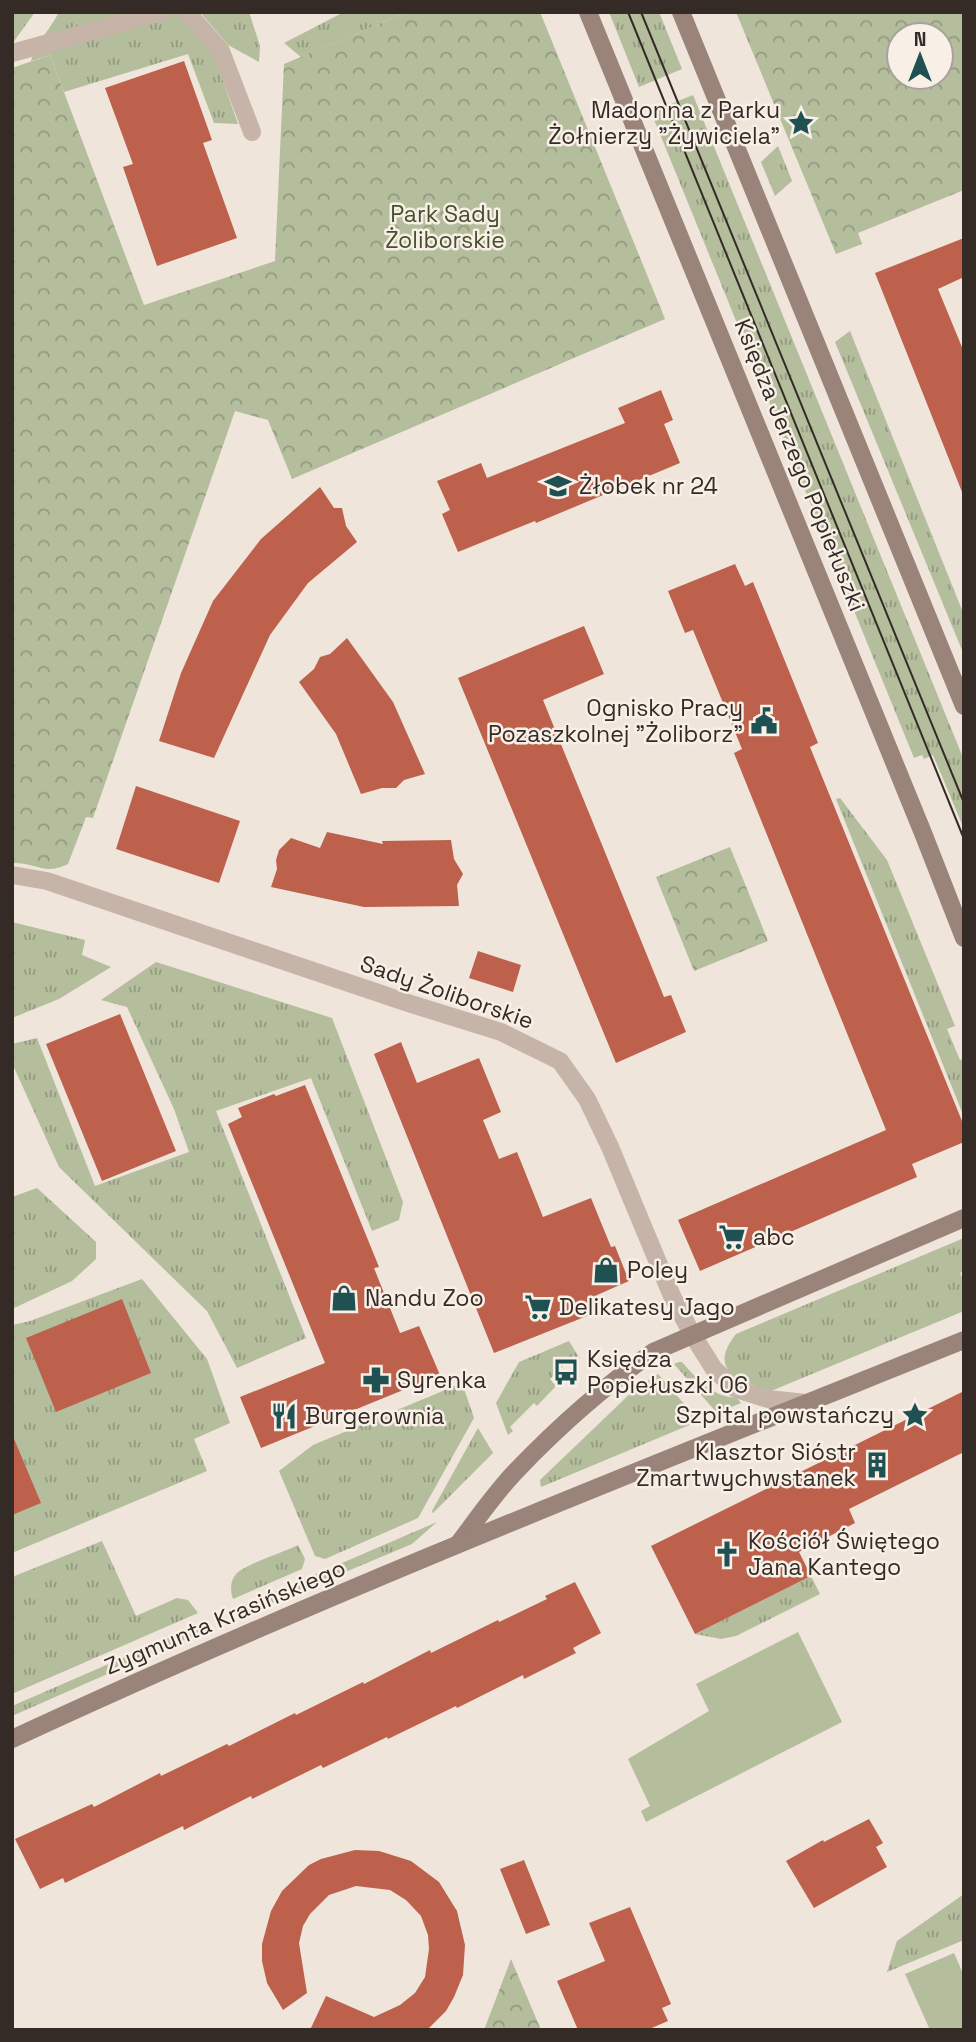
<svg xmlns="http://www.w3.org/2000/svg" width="976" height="2042" viewBox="0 0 976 2042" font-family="'Space Grotesk',sans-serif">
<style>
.grass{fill:url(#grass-tufts)}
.forest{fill:url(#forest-crowns);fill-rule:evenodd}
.pitch{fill:#b4bd9c}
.building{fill:#bd614c}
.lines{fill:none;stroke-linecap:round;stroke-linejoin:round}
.street{stroke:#c7b4a8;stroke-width:18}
.secondary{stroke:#9a8379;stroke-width:18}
.tram{stroke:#342b27;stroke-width:2}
.labels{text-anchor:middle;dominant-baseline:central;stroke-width:5;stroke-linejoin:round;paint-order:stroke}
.poi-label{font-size:23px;fill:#342b27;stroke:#f8efe7;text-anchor:start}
.park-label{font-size:23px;fill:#45502d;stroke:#f8efe7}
.street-label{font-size:23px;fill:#342b27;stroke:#f8efe7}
</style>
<defs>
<pattern id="grass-tufts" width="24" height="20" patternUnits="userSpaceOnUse" patternTransform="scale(1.75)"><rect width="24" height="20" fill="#b4bd9c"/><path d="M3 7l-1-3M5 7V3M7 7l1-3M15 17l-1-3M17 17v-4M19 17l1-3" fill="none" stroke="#939a7f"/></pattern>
<pattern id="forest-crowns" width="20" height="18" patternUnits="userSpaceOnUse" patternTransform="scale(1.75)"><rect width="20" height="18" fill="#b4bd9c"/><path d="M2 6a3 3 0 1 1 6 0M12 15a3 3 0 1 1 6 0" fill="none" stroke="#939a7f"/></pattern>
</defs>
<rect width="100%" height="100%" fill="#efe5db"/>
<g class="grass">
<path d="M12,12H35L12,44Z"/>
<path d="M59,12H177L213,52L238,124L214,123L188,54L64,92L50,55L31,61C36,42 50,30 59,12Z"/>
<path d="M200,12H249L260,46L259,62L228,45Z"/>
<path d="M344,12H407L301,57L284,43Z"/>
<path d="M609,12H659L682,69L639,87Z"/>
<path d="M693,95L964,760V829L933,755L924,759L922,755L914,758L651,112Z"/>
<path d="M778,146L792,181L775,196L761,162Z"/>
<path d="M850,331L964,615V655L835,342Z"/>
<path d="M840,798L887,860L955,1026L947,1029L960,1060L964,1059V1117L836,799Z"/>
<path d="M12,922L85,940L82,955L111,967L59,999L12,1018Z"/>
<path d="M156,962L332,1018L403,1202L399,1220L372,1231L311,1078L216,1111L306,1338L237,1368L207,1311L59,1167L12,1063V1044L37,1038L95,1186L189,1152L174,1109L127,1007L101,1000Z"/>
<path d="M37,1188L96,1242V1259L72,1281L12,1309V1197Z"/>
<path d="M964,1238V1271L960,1273L964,1282V1311L771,1391C741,1381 706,1372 736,1334Z"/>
<path d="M142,1279L207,1359L230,1423L194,1439L207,1471L12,1553V1325L30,1321Z"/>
<path d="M569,1341L580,1359L573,1356L550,1379L556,1386L537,1406L534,1403L510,1427L513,1431L508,1435L496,1403L519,1362Z"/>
<path d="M679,1362H682C699,1381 711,1396 737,1398L741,1403L717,1413L674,1364Z"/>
<path d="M658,1374L699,1421L541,1487L540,1480L634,1390Z"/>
<path d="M462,1383L474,1418L418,1518L325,1559L315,1556L279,1471L313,1445Z"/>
<path d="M478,1428L493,1453L433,1513L432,1511Z"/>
<path d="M437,1522L412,1544L252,1611L245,1612L238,1608Z"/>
<path d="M102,1541L136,1616L177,1598L188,1600L198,1613L12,1694V1577Z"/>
<path d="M298,1545L305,1559L302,1569L233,1599C230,1591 230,1580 237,1573C247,1564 284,1552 298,1545Z"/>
<path d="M811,1576L820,1594L736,1636L721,1639L695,1634Z"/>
<path d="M203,1623L196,1635L12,1716V1706Z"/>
<path d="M964,1894V1940L887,1972L897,1941Z"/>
</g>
<g class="forest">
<path d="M407,12H540L665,319L292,479L268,420L235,411L93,818L86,817L68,864C43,876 37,862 12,863V68L50,55L144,305L275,261L284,64Z"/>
<path d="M736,12H964V190L858,233L862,244L836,254ZM899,35H941V77H899Z"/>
<path d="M730,847L768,941L694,971L656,877Z"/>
<path d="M511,1959L541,2030H484Z"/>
</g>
<g class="pitch">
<path d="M798,1632L842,1722L646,1822L641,1811L650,1806L628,1759L709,1711L696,1684Z"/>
<path d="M954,1953L964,1976V2030H930L905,1974Z"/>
</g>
<g class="building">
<path d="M184,61L212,140L203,143L237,238L157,266L123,167L133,164L105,88Z"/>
<path d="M964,238V277L938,289L964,352L962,492L875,273Z"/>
<path d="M661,390L673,420L664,424L680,463L536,523L535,521L458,552L442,514L450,510L437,481L481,463L487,478L625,423L618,408Z"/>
<path d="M320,487L334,508H342L346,526L357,542L308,583L270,635L214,758L159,741L181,673L213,601L261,539Z"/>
<path d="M735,564L745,586L753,582L818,743L810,747L964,1126V1142L912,1164L917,1177L700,1271L678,1220L886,1130L734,753L742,749L693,630L685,633L668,591Z"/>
<path d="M584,626L604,674L543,700L664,997L671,995L686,1032L616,1063L458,678Z"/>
<path d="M347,638L393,702L425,774L404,780L396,788H382L361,794L336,734L299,682L314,669L320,657L330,654Z"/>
<path d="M136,786L240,821L219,883L116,849Z"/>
<path d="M327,832L383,844L382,841L451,840L454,859L463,874L457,885L459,906L364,907L271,887L277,869L276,860L279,850L291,838L320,848Z"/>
<path d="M478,951L521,965L513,992L469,978Z"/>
<path d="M120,1014L176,1151L102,1181L46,1044Z"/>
<path d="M401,1042L417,1083L479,1058L501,1112L483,1120L499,1159L517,1152L543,1217L591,1198L611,1247L615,1246L629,1281L597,1295L602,1310L494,1353L374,1054Z"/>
<path d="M305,1085L379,1267L374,1268L400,1333L419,1326L440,1375L261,1448L240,1397L325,1363L228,1124L242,1117L238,1108L274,1094L276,1096Z"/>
<path d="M122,1299L151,1373L56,1412L26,1338Z"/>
<path d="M964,1391V1452L849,1509L855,1523L799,1552L811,1576L695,1634L651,1546Z"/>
<path d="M12,1434L41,1503L12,1515Z"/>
<path d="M575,1582L601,1633L573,1648L576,1653L524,1679L523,1675L457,1708L456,1706L388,1739L387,1737L323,1768L321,1765L252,1799L251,1796L184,1830L183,1826L65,1883L63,1878L40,1889L15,1839L92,1804L94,1807L160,1773L161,1776L227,1744L229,1746L295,1713L296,1715L363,1682L364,1684L430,1650L431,1653L498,1620L499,1622L547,1599L545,1596Z"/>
<path d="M869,1819L883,1843L876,1847L887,1867L814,1908L786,1861L823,1840L824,1842Z"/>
<path d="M355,1850L379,1851L411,1861L439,1882L457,1911L465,1945L463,1975L454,1997L446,2011L427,2030H310L326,1996L374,2017L400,2005L415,1993L425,1977L429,1949L428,1935L421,1916L406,1900L390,1890L356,1886L329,1895L310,1914L303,1926L299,1943L307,1993L283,2010L267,1983L262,1961V1944L271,1911L282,1891L309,1865L321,1859Z"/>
<path d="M524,1860L550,1925L526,1934L500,1869Z"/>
<path d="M630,1907L671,2004L662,2008L668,2021L647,2030H578L557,1981L605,1961L589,1923Z"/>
</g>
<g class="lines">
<g class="street">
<path d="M187,12L221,51L252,132"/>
<path d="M12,53L162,12"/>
<path d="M12,875L47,881L408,1003L501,1032L560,1061L587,1099L610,1147L672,1296L692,1334L714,1369L736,1389L768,1399L806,1403"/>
</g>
<g class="secondary">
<path d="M588,12L923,833L964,938"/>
<path d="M681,12L964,706"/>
<path d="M459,1543C477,1519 495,1493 516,1471C558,1427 603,1387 653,1352L964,1218"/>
<path d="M12,1739C324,1594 645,1468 964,1340"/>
</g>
<g class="tram">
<path d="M628,12L964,839"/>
<path d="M641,12L964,803"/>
</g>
</g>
<defs>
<g id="sight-bare" transform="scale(2.1)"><path d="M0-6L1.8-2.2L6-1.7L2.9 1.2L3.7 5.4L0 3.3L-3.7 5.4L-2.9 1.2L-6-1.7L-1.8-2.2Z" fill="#205152" stroke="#f8efe7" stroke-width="2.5" paint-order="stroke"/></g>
<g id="school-bare" transform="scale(2.1)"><path d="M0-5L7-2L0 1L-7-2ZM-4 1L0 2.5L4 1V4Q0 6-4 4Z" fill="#205152" stroke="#f8efe7" stroke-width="2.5" paint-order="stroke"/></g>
<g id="civic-bare" transform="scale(2.1)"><path d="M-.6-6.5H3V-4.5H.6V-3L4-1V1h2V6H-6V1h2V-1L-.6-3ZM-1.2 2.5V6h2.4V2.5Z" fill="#205152" stroke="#f8efe7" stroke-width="2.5" paint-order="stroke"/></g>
<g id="supermarket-bare" transform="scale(2.1)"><path d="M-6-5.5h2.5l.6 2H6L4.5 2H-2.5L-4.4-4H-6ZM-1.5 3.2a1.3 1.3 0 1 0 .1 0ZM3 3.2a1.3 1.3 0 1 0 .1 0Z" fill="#205152" stroke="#f8efe7" stroke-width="2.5" paint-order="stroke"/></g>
<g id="shop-bare" transform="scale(2.1)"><path d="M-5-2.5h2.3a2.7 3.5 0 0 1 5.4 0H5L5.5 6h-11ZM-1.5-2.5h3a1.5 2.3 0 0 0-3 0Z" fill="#205152" stroke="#f8efe7" stroke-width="2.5" paint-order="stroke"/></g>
<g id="bus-bare" transform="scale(2.1)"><path d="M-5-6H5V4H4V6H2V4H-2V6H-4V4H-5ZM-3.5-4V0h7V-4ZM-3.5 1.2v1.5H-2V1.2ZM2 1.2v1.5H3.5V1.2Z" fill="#205152" stroke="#f8efe7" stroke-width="2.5" paint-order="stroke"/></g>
<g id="pharmacy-bare" transform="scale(2.1)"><path d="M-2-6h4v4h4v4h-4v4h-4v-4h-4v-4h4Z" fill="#205152" stroke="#f8efe7" stroke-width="2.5" paint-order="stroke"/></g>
<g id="restaurant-bare" transform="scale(2.1)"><path d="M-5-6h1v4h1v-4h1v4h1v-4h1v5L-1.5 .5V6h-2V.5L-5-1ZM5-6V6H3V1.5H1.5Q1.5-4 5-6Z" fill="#205152" stroke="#f8efe7" stroke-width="2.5" paint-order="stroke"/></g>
<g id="building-bare" transform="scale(2.1)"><path d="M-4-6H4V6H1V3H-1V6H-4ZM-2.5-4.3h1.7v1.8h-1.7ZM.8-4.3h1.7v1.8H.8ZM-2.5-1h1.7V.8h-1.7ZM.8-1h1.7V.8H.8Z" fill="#205152" stroke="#f8efe7" stroke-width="2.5" paint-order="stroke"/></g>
<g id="church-bare" transform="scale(2.1)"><path d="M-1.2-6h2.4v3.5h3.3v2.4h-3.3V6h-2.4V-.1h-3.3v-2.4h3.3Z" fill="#205152" stroke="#f8efe7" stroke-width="2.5" paint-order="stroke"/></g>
</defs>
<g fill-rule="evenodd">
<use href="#sight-bare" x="801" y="123"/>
<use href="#school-bare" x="558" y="486"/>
<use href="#civic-bare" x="764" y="721"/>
<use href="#supermarket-bare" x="732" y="1237"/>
<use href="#shop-bare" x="606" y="1270"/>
<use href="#shop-bare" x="344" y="1298"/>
<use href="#supermarket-bare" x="538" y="1307"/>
<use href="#bus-bare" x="566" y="1372"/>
<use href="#pharmacy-bare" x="376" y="1380"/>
<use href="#sight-bare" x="915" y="1415"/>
<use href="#restaurant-bare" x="284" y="1416"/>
<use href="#building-bare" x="877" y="1465"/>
<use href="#church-bare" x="727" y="1554"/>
</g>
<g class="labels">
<g class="poi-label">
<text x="780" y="110" text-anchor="end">Madonna z Parku<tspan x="780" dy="26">Żołnierzy "Żywiciela"</tspan></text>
<text x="579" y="486">Żłobek nr 24</text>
<text x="743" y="708" text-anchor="end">Ognisko Pracy<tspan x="743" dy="26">Pozaszkolnej "Żoliborz"</tspan></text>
<text x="753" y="1237">abc</text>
<text x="627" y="1270">Poley</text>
<text x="365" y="1298">Nandu Zoo</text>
<text x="559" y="1307">Delikatesy Jago</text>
<text x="587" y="1359">Księdza<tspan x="587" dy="26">Popiełuszki 06</tspan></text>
<text x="397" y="1380">Syrenka</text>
<text x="894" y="1415" text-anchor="end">Szpital powstańczy</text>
<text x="305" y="1416">Burgerownia</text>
<text x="856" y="1452" text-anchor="end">Klasztor Sióstr<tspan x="856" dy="26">Zmartwychwstanek</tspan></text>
<text x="748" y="1541">Kościół Świętego<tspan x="748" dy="26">Jana Kantego</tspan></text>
</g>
<g class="park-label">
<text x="445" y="214">Park Sady<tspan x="445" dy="26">Żoliborskie</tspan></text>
</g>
<g class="street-label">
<text transform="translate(800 465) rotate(68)">Księdza Jerzego Popiełuszki</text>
<text transform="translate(447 992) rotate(19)">Sady Żoliborskie</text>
<text transform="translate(225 1617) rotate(-23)">Zygmunta Krasińskiego</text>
</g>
</g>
<rect width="976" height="2042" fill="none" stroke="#342b27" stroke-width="28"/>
<g transform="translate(920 56)"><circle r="33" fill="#f8efe7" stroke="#aaa19a" stroke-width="2"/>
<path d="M0-5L12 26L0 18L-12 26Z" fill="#205152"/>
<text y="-10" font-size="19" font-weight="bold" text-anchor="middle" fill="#342b27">N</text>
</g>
</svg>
